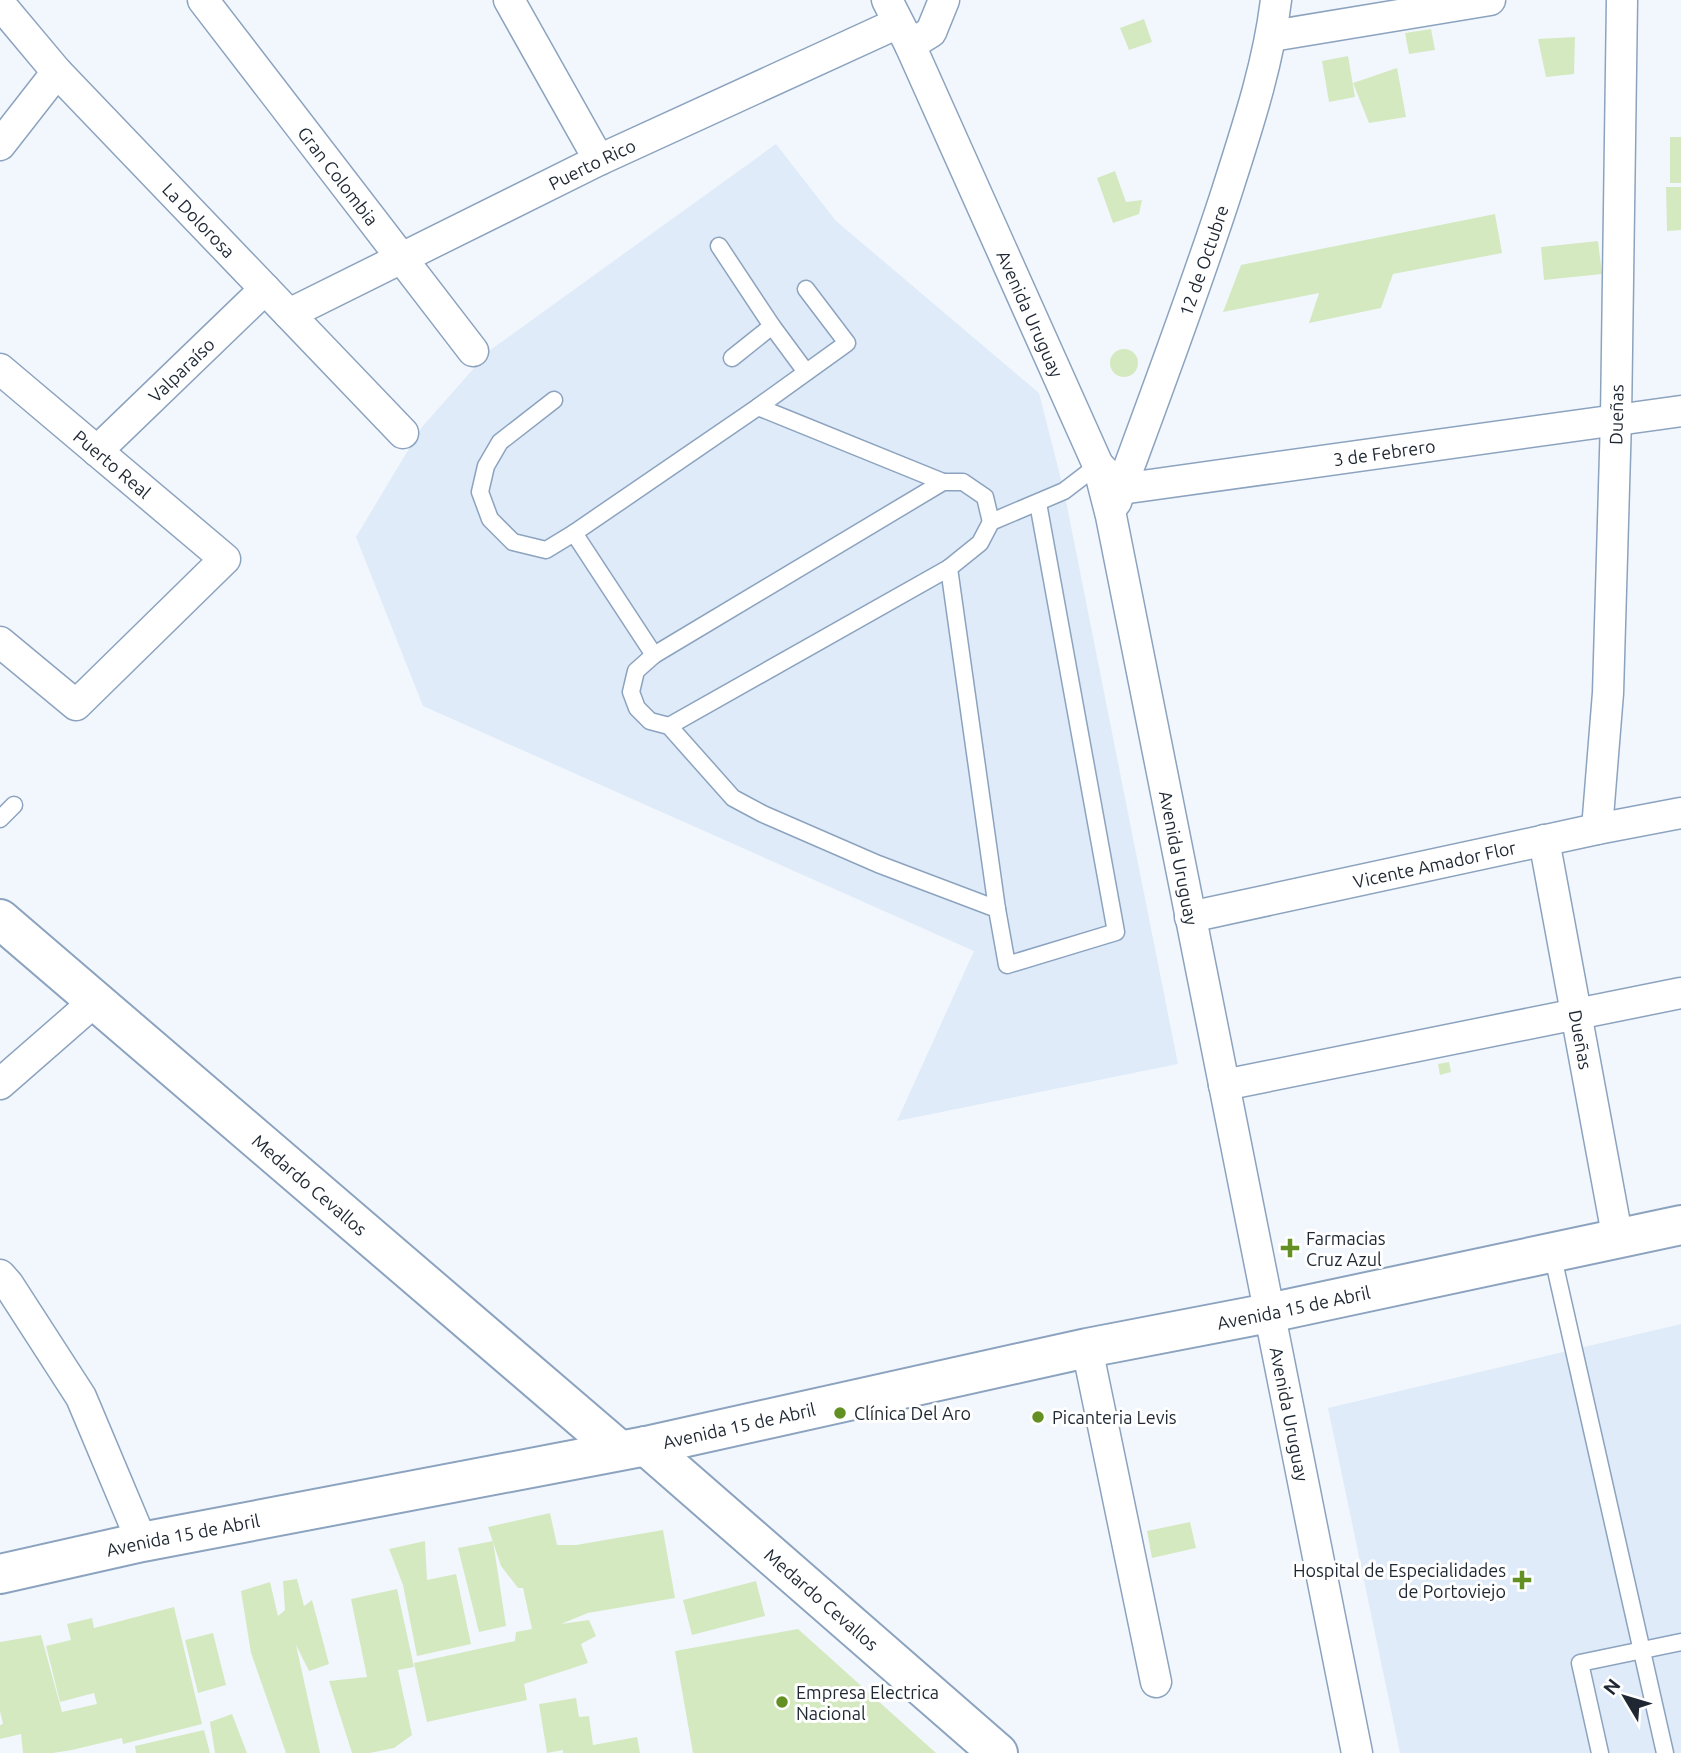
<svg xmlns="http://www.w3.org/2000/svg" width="1681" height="1753" viewBox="0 0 1681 1753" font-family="Ubuntu,sans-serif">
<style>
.built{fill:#dfebf9}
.building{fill:#d5e9c1}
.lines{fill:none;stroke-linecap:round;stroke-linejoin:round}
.service-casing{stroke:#8ca3bf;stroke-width:19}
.minor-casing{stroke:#8ca3bf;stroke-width:33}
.tertiary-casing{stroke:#8ca3bf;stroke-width:42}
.primary-casing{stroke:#8ca3bf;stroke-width:42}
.service{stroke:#fff;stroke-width:16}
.minor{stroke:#fff;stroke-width:30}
.tertiary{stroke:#fff;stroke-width:38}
.primary{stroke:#fff;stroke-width:38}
.poi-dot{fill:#639022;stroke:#fff;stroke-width:2.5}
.labels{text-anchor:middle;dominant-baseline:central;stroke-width:6;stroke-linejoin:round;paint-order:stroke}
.street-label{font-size:18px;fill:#1e2732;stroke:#fff}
.poi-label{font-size:18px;fill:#1e2732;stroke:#fff;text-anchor:start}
</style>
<rect width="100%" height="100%" fill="#f2f7fd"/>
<g class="built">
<path d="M776,144L836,221L1039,393L1064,491L1178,1064L897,1121L974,951L423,706L356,537L422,427L489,351Z"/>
<path d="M1681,1324V1753H1400L1328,1408Z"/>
</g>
<g class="building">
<path d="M1144,19L1152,42L1129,50L1120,28Z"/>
<path d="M1431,29L1435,50L1409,54L1405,33Z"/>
<path d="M1575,37L1574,74L1546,77L1538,39Z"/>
<path d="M1348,56L1355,97L1329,102L1322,61Z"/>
<path d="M1397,68L1406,117L1369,123L1353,83Z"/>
<rect x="1670" y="137" width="11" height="46"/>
<path d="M1115,171L1126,202L1142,200L1139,214L1113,223L1097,178Z"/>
<path d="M1666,187H1681V230L1667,231Z"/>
<path d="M1495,214L1502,253L1393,274L1381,308L1309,323L1319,293L1223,312L1241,265Z"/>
<path d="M1598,241L1602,274L1544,280L1541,247Z"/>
<circle cx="1124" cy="363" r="14"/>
<path d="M1449,1062L1451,1072L1440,1075L1438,1064Z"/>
<path d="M550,1513L557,1545H576L663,1530L675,1598L588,1613L561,1624L589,1620L596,1636L581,1644L588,1663L524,1684L527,1700L427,1722L414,1663L515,1641L516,1632L532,1629L523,1588H518L501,1566L488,1527Z"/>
<path d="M1190,1522L1196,1548L1152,1558L1147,1531Z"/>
<path d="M425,1541L427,1580L456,1574L471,1644L417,1656L403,1585L389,1549Z"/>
<path d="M493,1541L506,1626L479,1632L458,1548Z"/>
<path d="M297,1579L304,1606L312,1600L329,1664L309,1671L296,1645L320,1753H286L251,1653L241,1591L270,1582L278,1616L285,1610L283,1581Z"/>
<path d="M756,1581L765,1616L692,1635L683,1600Z"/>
<path d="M397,1589L414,1667L398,1670L412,1735L394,1748L370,1753H352L329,1681L367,1677L351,1599Z"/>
<path d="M174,1607L202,1724L123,1744L122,1738L72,1750L53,1753H23L21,1734L0,1739V1725L3,1724L0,1711V1642L41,1635L62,1712L97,1704L94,1693L60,1702L46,1646L71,1640L67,1624L92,1618L94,1628Z"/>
<path d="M798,1629L936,1753H693L675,1651Z"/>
<path d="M213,1633L226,1685L198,1693L185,1640Z"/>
<path d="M576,1698L579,1717L589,1716L593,1745L637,1737L640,1753H563V1750L547,1753L539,1704Z"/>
<path d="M232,1714L247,1753H215L210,1722Z"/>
<path d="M204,1730L210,1753H136L135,1746Z"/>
</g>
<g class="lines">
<g class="service-casing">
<g id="service">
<path d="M719,246L772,326L806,372"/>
<path d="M732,358L772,326"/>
<path d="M554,400L500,442L486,466L480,492L490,519L513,542L546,550L574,533L758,407L943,482"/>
<path d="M758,407L847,343L806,289"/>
<path d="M991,522L985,497L963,482H943L654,655L636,671L631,692L637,708L650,721L669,726L733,798L763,814L878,864L997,909L1007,965L1116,932L1038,503"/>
<path d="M574,533L654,655"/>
<path d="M669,726L949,568"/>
<path d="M0,819L14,805"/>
<path d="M997,909L949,568L980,543L991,522L1064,491L1098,465"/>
<path d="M1552,1253L1665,1753"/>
<path d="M1600,1753L1580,1663L1681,1642"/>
</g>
</g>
<g class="minor-casing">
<g id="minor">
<path id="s1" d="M203,0L473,351"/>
<path d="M509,0L599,160"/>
<path id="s2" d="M887,0L910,45L1098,465L1111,516L1357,1753"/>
<path id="s3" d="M0,4L57,72L403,433"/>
<path d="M1272,36L1490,0"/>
<path d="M910,45L931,32L944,0"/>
<path d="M0,145L57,72"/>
<path id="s4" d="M289,314L599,160L898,23"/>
<path id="s5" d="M0,369L225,559L76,705L0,642"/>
<path id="s6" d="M97,451L265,289"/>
<path id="s7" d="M1098,465L1121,489L1681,411"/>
<path id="s8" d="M1116,502C1154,399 1193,296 1227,191C1247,128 1268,66 1276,0"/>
<path id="s9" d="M1597,829L1608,693L1616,419L1622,0"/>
<path id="s10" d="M1544,840L1618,1240"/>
<path id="s11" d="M1190,917L1597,829L1681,813"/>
<path d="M0,1084L95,1001"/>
<path d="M1224,1085L1681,993"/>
<path d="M0,1275L8,1284L81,1397L142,1542"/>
<path d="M1087,1348L1156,1682"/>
</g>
</g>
<g class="tertiary-casing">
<g id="tertiary">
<path id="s12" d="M0,919L619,1450"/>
<path id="s13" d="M646,1446L998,1753"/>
</g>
</g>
<g class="primary-casing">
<g id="primary">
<path id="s14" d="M0,1574L142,1542L646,1446L1087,1348L1269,1313L1681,1225"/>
</g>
</g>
<use href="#service" class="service"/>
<use href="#minor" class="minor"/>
<use href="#tertiary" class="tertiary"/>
<use href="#primary" class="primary"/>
</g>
<g class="poi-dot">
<path d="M1286.5 1237.5h7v7h7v7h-7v7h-7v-7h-7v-7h7z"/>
<circle cx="840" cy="1413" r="7"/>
<circle cx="1038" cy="1417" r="7"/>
<path d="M1518.5 1569.5h7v7h7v7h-7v7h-7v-7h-7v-7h7z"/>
<circle cx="782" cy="1702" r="7"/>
</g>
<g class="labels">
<g class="street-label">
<text stroke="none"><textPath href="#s4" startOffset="338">Puerto Rico</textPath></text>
<text stroke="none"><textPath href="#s1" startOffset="222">Gran Colombia</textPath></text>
<text stroke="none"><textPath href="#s3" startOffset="294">La Dolorosa</textPath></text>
<text stroke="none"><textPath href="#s8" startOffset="257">12 de Octubre</textPath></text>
<text stroke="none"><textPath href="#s2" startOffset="345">Avenida Uruguay</textPath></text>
<text stroke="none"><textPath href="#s6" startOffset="117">Valparaíso</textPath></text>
<text stroke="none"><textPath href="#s9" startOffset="415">Dueñas</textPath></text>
<text stroke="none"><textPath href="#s7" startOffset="299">3 de Febrero</textPath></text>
<text stroke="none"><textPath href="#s5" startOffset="147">Puerto Real</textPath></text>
<text stroke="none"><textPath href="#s2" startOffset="912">Avenida Uruguay</textPath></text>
<text stroke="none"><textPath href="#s11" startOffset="250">Vicente Amador Flor</textPath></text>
<text stroke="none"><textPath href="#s10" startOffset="203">Dueñas</textPath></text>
<text stroke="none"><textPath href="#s12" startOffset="408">Medardo Cevallos</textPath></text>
<text stroke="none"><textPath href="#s14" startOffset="1321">Avenida 15 de Abril</textPath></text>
<text stroke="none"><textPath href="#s2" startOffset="1479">Avenida Uruguay</textPath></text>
<text stroke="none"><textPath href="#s14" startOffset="754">Avenida 15 de Abril</textPath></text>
<text stroke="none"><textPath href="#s14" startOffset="187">Avenida 15 de Abril</textPath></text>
<text stroke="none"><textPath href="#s13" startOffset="233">Medardo Cevallos</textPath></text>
</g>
<g class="poi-label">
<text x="1306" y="1238">Farmacias<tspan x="1306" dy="21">Cruz Azul</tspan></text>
<text x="854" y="1413">Clínica Del Aro</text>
<text x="1052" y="1417">Picanteria Levis</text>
<text x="1506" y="1570" text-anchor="end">Hospital de Especialidades<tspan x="1506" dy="21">de Portoviejo</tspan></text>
<text x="796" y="1692">Empresa Electrica<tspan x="796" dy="21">Nacional</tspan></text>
</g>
</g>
<g transform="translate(1625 1697) rotate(308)" stroke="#ffffff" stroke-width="5" paint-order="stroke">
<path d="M0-5L12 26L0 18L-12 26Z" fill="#1e2732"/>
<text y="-10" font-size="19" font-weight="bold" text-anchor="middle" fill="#1e2732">N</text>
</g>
</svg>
